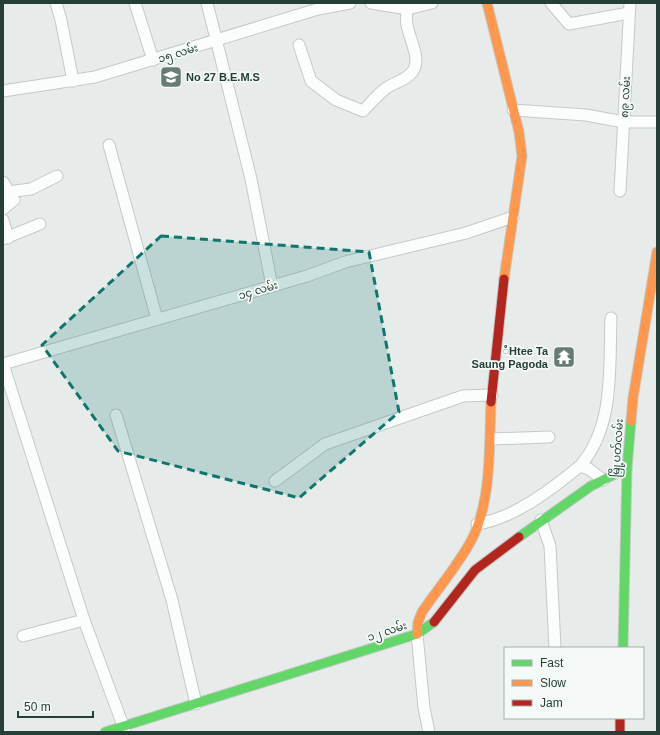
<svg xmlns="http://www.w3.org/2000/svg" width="660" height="735" viewBox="0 0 660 735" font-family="Arial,'Noto Sans Myanmar',sans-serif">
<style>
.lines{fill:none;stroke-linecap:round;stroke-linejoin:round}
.street-casing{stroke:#c4c9c7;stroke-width:13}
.fast-casing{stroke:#c2c9c7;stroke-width:11}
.slow-casing{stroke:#c2c9c7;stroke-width:11}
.jam-casing{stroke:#c2c9c7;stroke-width:11}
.street{stroke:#fbfcfc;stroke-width:11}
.fast{stroke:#63d668;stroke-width:9}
.slow{stroke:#ff974d;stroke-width:9}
.jam{stroke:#b3261e;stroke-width:9}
.marked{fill:#0f766e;fill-opacity:0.2;stroke:#0f766e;stroke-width:3;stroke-dasharray:8 5;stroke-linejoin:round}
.labels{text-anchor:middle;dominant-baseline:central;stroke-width:3.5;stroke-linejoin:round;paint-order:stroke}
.street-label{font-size:11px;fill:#243f38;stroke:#f5faf8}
.poi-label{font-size:11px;font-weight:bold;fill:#243f38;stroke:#f5faf8;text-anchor:start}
</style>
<rect width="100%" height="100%" fill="#e7ecea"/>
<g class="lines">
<g class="street-casing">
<g id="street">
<path d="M56,3L61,20L73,81"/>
<path d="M135,3L153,60"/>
<path d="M207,3L251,179L272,286"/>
<path d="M371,3L408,9L432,3"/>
<path d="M551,3L569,24L629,13"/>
<path d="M299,45L311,81L336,100L363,111C370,104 377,95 385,89C394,82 406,81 413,71C424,54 400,29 408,9"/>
<path d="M3,91L95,77L318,9L350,3"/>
<path d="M513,110L586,115L624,122H657"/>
<path d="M109,145L157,319"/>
<path d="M3,182L14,200L3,209"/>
<path d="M620,191L630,3"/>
<path d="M3,198L15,191L31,189L57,176"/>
<path d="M3,220L8,238"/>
<path d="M3,239L40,224"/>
<path d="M3,364L307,276L345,262L466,233L513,217"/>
<path d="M3,364L84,620L125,731"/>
<path d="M116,415L172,600L196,704"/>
<path d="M491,439L549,437"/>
<path d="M580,466C615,426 609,368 611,318"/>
<path d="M275,481L325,444L463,396L492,395"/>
<path d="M541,520L550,546L555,648"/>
<path d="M477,524C513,519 552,489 580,466L589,469L603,480"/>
<path d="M417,634L424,708L429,732"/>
<path d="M23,636L84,620"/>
</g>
</g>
<g class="fast-casing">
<g id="fast">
<path d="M519,537L591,486L627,468"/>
<path d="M623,648L627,468L631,421"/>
<path d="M105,732L417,634L434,622"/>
</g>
</g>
<g class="slow-casing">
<g id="slow">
<path d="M487,3L519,132L522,156L504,279"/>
<path d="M631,421L633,398L657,252"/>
<path d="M417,634L418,622L422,612C437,590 458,565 471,541C492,502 489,445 491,402"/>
</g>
</g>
<g class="jam-casing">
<g id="jam">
<path d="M491,402L504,279"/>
<path d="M434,622L475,570L519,537"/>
<path d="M620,718V732"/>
</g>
</g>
<use href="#street" class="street"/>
<use href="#fast" class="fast"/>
<use href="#slow" class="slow"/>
<use href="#jam" class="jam"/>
</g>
<path class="marked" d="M161,236L369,252L399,412L299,498L118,451L42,345Z"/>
<defs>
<g id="school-square" transform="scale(1.15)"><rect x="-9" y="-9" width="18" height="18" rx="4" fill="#687c76" stroke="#f5faf8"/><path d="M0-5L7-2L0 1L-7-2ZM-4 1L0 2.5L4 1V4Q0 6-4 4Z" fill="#fff"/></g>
<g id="temple-square" transform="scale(1.15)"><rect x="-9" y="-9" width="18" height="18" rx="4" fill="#687c76" stroke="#f5faf8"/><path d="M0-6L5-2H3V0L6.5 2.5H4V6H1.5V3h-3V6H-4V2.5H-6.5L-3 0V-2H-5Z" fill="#fff"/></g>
</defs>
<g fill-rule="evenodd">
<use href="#school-square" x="171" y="77"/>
<use href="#temple-square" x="564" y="357"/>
</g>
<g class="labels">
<g class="street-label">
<text transform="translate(178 53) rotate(-17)">၁၅ လမ်း</text>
<text transform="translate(625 97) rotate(-87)">၈၉ လမ်း</text>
<text transform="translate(258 290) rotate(-16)">၁၄ လမ်း</text>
<text transform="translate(617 448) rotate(-86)">မြို့ပတ်လမ်း</text>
<text transform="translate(387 631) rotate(-18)">၁၂ လမ်း</text>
</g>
<g class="poi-label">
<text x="186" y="77">No 27 B.E.M.S</text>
<text x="548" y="351" text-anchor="end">ံHtee Ta<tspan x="548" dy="13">Saung Pagoda</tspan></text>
</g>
</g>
<rect width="660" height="735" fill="none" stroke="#243f38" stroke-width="8"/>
<rect x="504" y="647" width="140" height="72" fill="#f5faf8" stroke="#a1afab"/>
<rect x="512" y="660" width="20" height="6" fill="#63d668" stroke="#a1afab"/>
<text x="540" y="667" font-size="12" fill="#243f38">Fast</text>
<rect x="512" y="680" width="20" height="6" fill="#ff974d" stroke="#a1afab"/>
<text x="540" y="687" font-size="12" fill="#243f38">Slow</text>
<rect x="512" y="700" width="20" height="6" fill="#b3261e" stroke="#a1afab"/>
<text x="540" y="707" font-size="12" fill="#243f38">Jam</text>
<path d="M18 711v6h75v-6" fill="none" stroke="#243f38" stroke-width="2"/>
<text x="24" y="711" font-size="12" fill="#243f38" stroke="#f5faf8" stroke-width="3" paint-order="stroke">50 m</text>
</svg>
